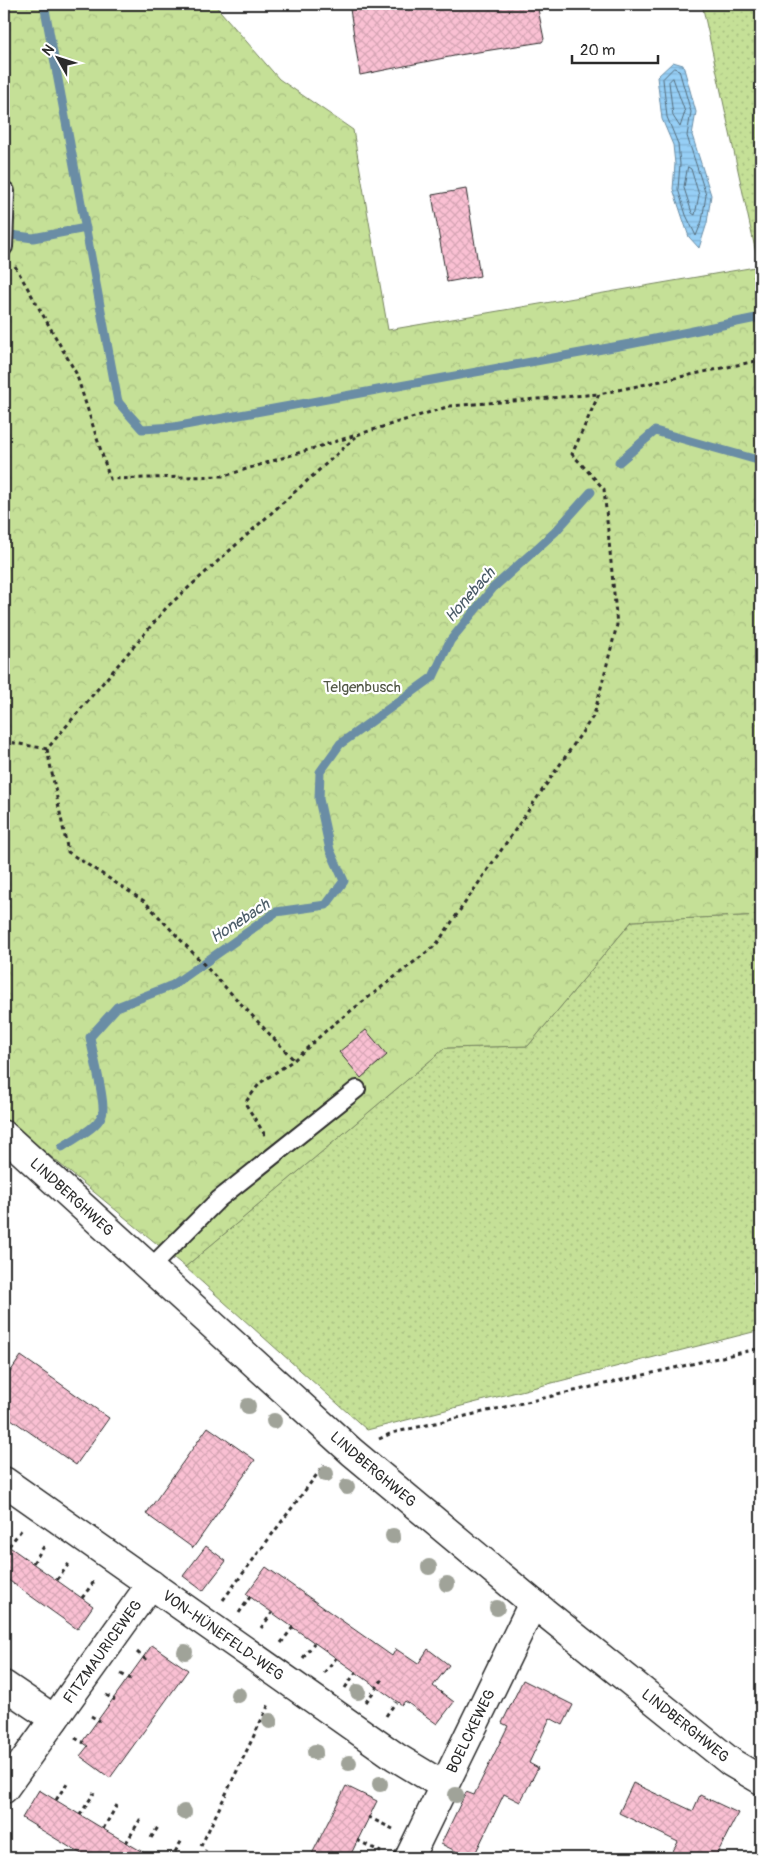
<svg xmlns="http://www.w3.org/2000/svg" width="765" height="1862" viewBox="0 0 765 1862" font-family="Pangolin,sans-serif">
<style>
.grass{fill:url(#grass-dots);stroke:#788661}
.forest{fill:url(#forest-crowns);stroke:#788661}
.water{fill:url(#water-rules);stroke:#6b8da5}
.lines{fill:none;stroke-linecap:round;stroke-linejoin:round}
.shore{stroke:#566d7c;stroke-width:1}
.stream{stroke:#6b8da5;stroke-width:9}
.building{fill:url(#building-cross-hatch);stroke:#2b2b2b}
.lane-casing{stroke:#2b2b2b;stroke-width:20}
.street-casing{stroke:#2b2b2b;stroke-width:31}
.path{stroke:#2b2b2b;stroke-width:3;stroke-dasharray:4 4;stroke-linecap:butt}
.lane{stroke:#fff;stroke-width:16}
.street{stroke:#fff;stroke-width:28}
.tree{fill:#a0a399}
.labels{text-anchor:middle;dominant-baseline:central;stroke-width:4.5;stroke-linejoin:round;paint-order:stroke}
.park-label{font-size:15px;fill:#525846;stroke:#fff}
.street-label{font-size:15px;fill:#2b2b2b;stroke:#fff}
.water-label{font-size:16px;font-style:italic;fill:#4b5c68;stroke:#fff}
</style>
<defs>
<pattern id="grass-dots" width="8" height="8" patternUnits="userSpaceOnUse" patternTransform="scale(1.25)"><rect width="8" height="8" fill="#c5e097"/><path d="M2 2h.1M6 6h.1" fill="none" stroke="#a9c082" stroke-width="1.8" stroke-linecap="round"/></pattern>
<pattern id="forest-crowns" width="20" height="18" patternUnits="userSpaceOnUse" patternTransform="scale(1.25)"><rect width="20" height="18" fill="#c5e097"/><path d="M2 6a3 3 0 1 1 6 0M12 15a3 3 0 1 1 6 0" fill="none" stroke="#a9c082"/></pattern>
<pattern id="water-rules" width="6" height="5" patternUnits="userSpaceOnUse" patternTransform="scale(1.25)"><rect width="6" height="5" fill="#96cff6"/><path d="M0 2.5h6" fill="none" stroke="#81b2d3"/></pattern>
<pattern id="building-cross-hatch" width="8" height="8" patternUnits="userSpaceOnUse" patternTransform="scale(1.25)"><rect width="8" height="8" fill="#fac0d3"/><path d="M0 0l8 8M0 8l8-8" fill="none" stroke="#d6a5b5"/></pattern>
</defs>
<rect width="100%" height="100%" fill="#fff"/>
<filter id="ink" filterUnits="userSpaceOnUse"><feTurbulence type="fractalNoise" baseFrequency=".02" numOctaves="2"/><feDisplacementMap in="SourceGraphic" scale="10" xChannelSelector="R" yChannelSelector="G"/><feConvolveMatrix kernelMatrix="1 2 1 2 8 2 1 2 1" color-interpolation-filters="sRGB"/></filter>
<g filter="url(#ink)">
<g class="grass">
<path d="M702,4H761V266L759,267Z"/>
<path d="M761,915V1330L367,1430L185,1267L445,1048L528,1046L632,921Z"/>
</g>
<path class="forest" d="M4,4H214L279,79L353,130L388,330L761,266V915L632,921L528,1046L445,1048L185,1267L4,1118Z"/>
<path class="water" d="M673,62L683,65L696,112L692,135L711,195L707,223L699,248L689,237L673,189L675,164L673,145L662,119L657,77Z"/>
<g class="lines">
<g class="shore">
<path d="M674,68L679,70L691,112L687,136L706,195L702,221L696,236L686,215L678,189L680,164L678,144L667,117L663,79Z"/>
<path d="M673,78L685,112L680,127L673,116L669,82Z"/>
<path d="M688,167L691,169L699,195L695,215L692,213L684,188Z"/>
</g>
<g class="stream">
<path d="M44,4L118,402L142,429L174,427L630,344L761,317"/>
<path d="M4,234L33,238L86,228"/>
<path d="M619,462L655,431L761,461"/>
<path d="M62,1147C75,1138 96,1129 102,1115C107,1106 92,1051 90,1037L117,1007L173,985L276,912L326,905L344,881L330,850L319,799L320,772L340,744L433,677L450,641L493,588L555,532L591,492"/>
</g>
</g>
<g class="building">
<path d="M382,4H537L544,39L542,42L459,55L360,75L350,9Z"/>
<path d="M466,189L480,276L447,282L432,195Z"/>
<path d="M366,1030L387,1055L361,1078L339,1052Z"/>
<path d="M21,1356L109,1418L76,1465L4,1414V1381Z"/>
<path d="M208,1427L255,1460L193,1548L146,1514Z"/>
<path d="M4,1543L93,1606L77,1629L4,1577Z"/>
<path d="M206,1546L226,1561L203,1591L183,1576Z"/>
<path d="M266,1567L392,1656L396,1649L418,1664L428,1649L449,1665L433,1686L454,1702L437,1724L405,1701L402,1705L246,1594Z"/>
<path d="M152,1645L188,1670L110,1778L80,1756L88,1746L82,1742Z"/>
<path d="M523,1680L573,1705L563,1725L550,1718L529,1763L538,1768L525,1793L520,1802L504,1794L473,1858H470L441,1844L466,1792L474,1795L508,1726L502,1723Z"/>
<path d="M633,1783L693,1811L700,1795L738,1813L715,1858H669L678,1842L619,1813Z"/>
<path d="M346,1786L377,1801L349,1858H310Z"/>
<path d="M39,1790L110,1833L153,1858H89L71,1848L22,1818Z"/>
</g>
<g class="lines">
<g class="lane-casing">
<g id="lane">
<path d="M4,247L6,191"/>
<path d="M151,1267L219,1199L357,1089"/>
</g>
</g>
<g class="street-casing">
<g id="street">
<path id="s1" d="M4,1135L352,1452L533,1603L732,1763L761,1780"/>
<path id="s2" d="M4,1481L396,1757L444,1786"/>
<path d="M4,1685L54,1719"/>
<path id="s3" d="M4,1789L151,1584"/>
<path id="s4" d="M409,1858L533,1603"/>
</g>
</g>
<g class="path">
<path d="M15,266L76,373L110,479L224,476L450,406L599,394"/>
<path d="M4,741L47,749L167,607L358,435"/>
<path d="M47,749L68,852L144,901L294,1060"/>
<path d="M265,1135L245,1103L260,1083L294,1060L330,1027L436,945L594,715L617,625L604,489L572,454L599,394L761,360"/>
<path d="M379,1439L392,1433L761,1348"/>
<path d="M9,1546L22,1529"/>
<path d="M33,1563L45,1545"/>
<path d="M57,1580L70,1562"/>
<path d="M82,1598L95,1580"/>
<path d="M223,1600L324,1465"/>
<path d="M239,1613L250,1597"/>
<path d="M261,1628L272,1613"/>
<path d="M281,1643L293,1627"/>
<path d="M137,1652L145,1659L147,1657"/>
<path d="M303,1658L314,1643"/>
<path d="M324,1673L336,1658"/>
<path d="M121,1674L131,1679"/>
<path d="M345,1688L356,1672"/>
<path d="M106,1695L115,1700"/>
<path d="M366,1702L382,1680"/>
<path d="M91,1716L100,1721"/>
<path d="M386,1716L396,1702"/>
<path d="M75,1738L84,1743"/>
<path d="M56,1800L69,1780"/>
<path d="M80,1815L94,1793"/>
<path d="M368,1817L393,1829"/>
<path d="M103,1829L117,1805"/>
<path d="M151,1838L158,1827"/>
<path d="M357,1840L381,1852"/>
<path d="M126,1843L141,1818"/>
<path d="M201,1846L270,1702"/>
<path d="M175,1852L182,1840"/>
<path d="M202,1858L206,1850"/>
</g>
<use href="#lane" class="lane"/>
<use href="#street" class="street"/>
</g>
<g class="tree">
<circle cx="248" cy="1406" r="8"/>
<circle cx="274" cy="1421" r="8"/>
<circle cx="326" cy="1474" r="8"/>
<circle cx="347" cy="1487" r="8"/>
<circle cx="393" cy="1536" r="8"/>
<circle cx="429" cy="1567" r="8"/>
<circle cx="447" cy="1584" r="8"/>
<circle cx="497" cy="1608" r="8"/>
<circle cx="185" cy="1652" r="8"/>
<circle cx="358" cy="1692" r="8"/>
<circle cx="238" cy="1695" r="8"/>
<circle cx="270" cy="1721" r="8"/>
<circle cx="315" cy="1752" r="8"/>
<circle cx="349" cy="1763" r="8"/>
<circle cx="380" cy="1784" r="8"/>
<circle cx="456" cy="1795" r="8"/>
<circle cx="184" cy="1812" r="8"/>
</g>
</g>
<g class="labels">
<g class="park-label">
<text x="362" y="687">Telgenbusch</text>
</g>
<g class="street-label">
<text stroke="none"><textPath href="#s1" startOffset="92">LINDBERGHWEG</textPath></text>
<text stroke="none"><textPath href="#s1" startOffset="498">LINDBERGHWEG</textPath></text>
<text stroke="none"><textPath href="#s2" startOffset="268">VON-HÜNEFELD-WEG</textPath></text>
<text stroke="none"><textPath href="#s3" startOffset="169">FITZMAURICEWEG</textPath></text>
<text stroke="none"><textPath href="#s1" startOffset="902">LINDBERGHWEG</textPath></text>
<text stroke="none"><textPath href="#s4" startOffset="141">BOELCKEWEG</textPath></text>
</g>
<g class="water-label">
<text transform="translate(470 595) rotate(-49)">Honebach</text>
<text transform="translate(240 921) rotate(-33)">Honebach</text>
</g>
</g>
<rect width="765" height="1862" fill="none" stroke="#fff" stroke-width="20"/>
<rect x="10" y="10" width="745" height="1842" fill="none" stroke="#2b2b2b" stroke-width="2" filter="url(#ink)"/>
<g transform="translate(58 58) rotate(309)" stroke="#ffffff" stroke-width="4" paint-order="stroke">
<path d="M0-4L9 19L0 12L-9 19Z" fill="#2b2b2b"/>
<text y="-8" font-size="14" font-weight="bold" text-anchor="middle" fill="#2b2b2b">N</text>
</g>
<path d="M572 55v8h86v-8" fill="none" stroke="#2b2b2b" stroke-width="2.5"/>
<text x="580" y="55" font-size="15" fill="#2b2b2b" stroke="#ffffff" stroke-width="4" paint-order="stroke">20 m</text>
</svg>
